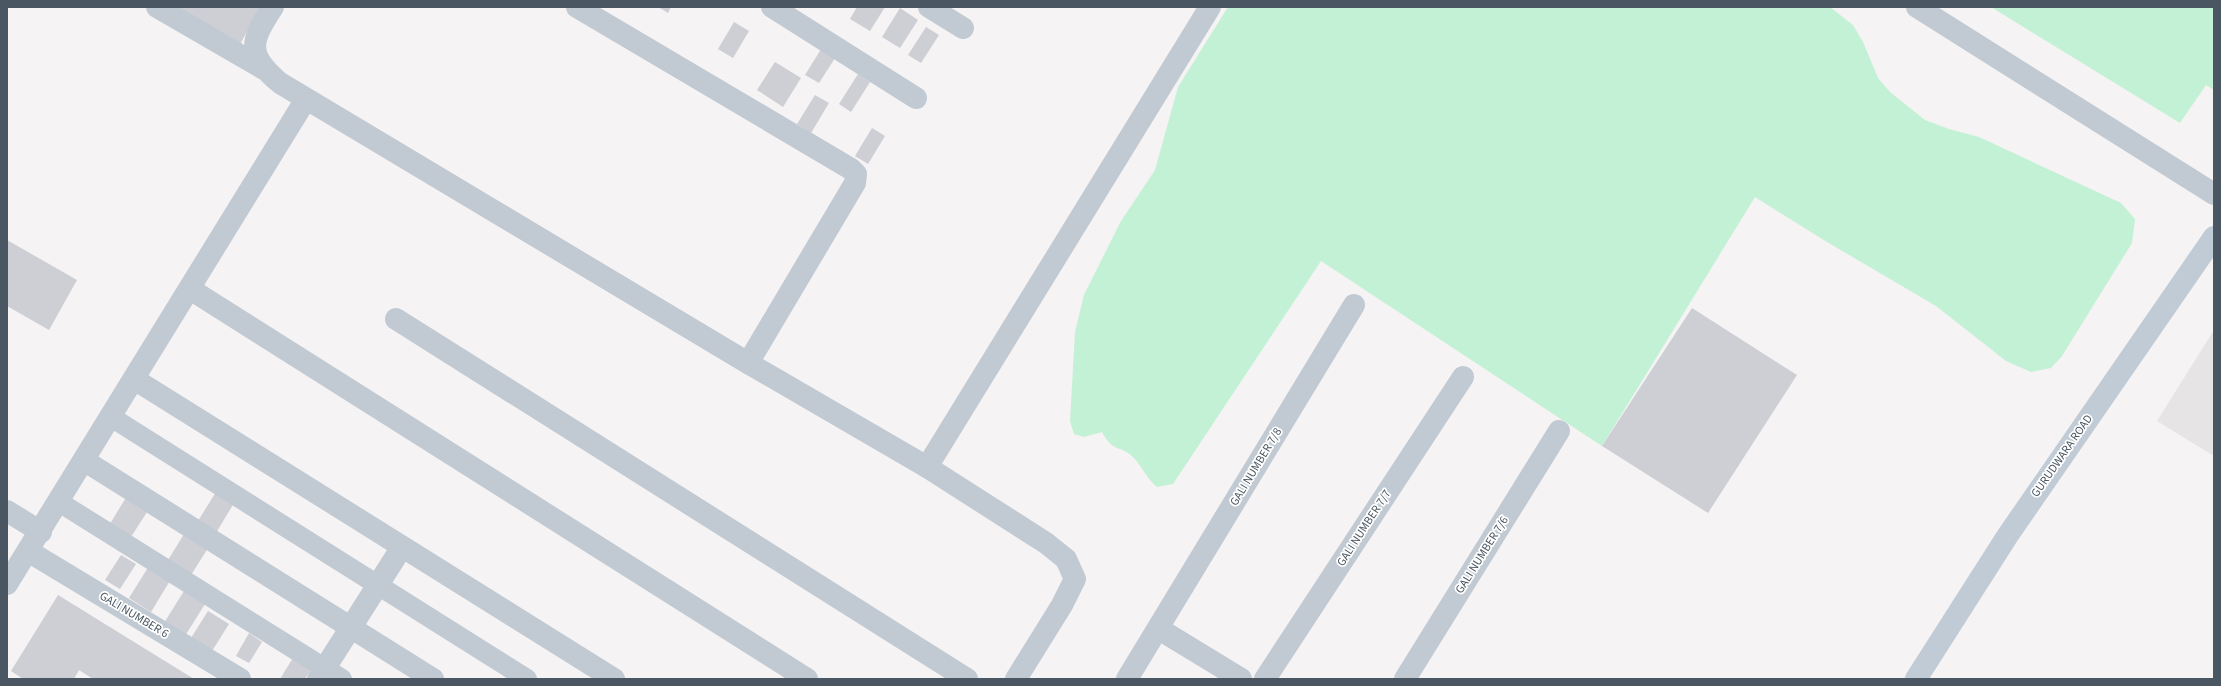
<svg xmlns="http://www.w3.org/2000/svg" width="2221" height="686" viewBox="0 0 2221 686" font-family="'Source Sans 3',sans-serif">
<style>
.education{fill:#e6e4e5}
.green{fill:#c3f1d5}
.building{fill:#cdcfd5}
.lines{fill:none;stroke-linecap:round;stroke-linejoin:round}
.lane{stroke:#c1cad2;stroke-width:20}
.street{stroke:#c1cad2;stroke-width:22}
.secondary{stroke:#c1cbd6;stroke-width:22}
.labels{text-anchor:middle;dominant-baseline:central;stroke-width:3.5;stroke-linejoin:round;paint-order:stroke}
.street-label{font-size:12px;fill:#4a5661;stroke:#fff}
</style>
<rect width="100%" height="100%" fill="#f5f3f3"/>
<path class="education" d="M2214,330V456L2157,421Z"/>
<g class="green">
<path d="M1228,7H1830L1853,25L1863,42L1878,78L1890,92L1925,120L1949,129L1979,137L2121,203L2135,219L2132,243L2062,356L2051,368L2031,372L2006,361L1936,306L1827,242L1755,197L1602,446L1321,261L1173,484L1157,487C1146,478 1142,466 1133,457C1121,445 1113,453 1102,432L1084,437L1074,434L1070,421L1075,332L1084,295L1121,221L1155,170L1178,87Z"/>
<path d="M1991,7H2214V90L2206,85L2180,123Z"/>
</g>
<g class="building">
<path d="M170,7H261L239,46Z"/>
<path d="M658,7H671L668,13Z"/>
<path d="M857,7H885L870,31L850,19Z"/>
<path d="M900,8L918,20L900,48L882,37Z"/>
<path d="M734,22L749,31L733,58L718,49Z"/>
<path d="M926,27L939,35L921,63L908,55Z"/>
<path d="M823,46L837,55L819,83L805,75Z"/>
<path d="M775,62L801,78L783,107L757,90Z"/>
<path d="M858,74L870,82L851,112L839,104Z"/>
<path d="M815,95L829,103L811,133L797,124Z"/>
<path d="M872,128L885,136L868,164L855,156Z"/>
<path d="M7,240L77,280L49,330L7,306Z"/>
<path d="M1692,308L1797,375L1708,513L1602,446Z"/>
<path d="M216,492L234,503L216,533L198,521Z"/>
<path d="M127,496L149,509L129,540L108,527Z"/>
<path d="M186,531L210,545L191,575L168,560Z"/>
<path d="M121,555L136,564L120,589L105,580Z"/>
<path d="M149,566L171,579L151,612L129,598Z"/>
<path d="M184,591L205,604L185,636L164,623Z"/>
<path d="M58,595L194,679H93L79,670L74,679H23L11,671Z"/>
<path d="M208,611L229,624L212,651L191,638Z"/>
<path d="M249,633L262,642L249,663L236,656Z"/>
<path d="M296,653L314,664L305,679H280Z"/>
</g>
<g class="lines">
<g class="lane">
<path d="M111,417L527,679"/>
<path d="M59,502L342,679"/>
</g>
<g class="street">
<path d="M157,7L264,69"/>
<path d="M273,7C250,42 246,54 280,83L748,363L927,467L1046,543L1066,559L1075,579L1062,605L1016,679"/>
<path d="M577,7L851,169L856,174L855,183L748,363"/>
<path d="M772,7L916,98"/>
<path d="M929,7L963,28"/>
<path d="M1917,7L2214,194"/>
<path d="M190,289L807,679"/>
<path d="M396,319L967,679"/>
<path d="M134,379L614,679"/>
<path d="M85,461L433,679"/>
<path d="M927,467L1210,7"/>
<path d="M7,511L41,532"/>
<path d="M28,551L240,679"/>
<path d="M7,584L306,99"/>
<path d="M1159,629L1241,679"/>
<path d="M318,679L402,547"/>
<path d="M1127,679L1354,305"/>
<path d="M1265,679L1463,377"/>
<path d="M1405,679L1559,431"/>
</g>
<path class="secondary" d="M1916,679L2008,535L2214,237"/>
</g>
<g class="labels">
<g class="street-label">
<text transform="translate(2062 456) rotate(-55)">GURUDWARA ROAD</text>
<text transform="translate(1256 467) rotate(-59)">GALI NUMBER 7/8</text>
<text transform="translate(1364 528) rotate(-57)">GALI NUMBER 7/7</text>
<text transform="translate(1482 555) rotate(-58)">GALI NUMBER 7/6</text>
<text transform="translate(134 615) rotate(31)">GALI NUMBER 6</text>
</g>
</g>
<rect width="2221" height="686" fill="none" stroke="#4a5661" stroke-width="16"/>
</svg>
